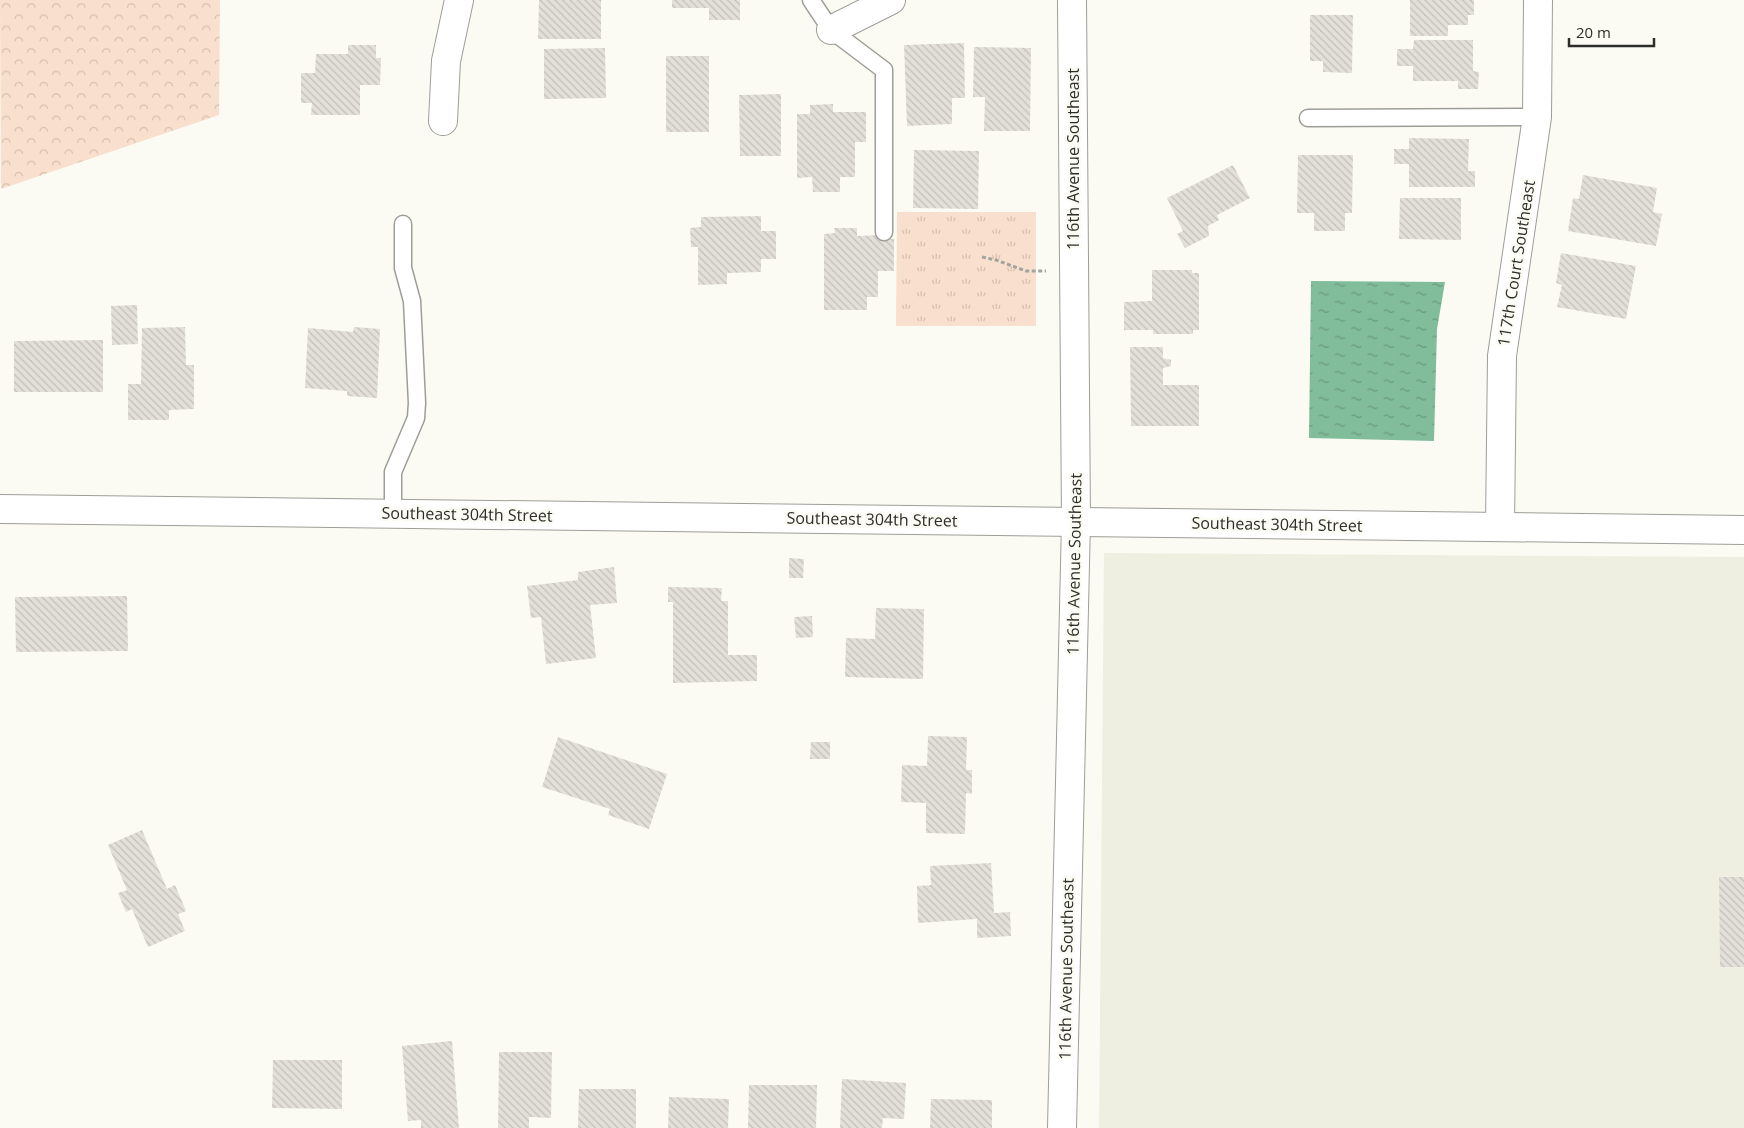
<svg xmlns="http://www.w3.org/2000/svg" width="1744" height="1128" viewBox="0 0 1744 1128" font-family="'Open Sans',sans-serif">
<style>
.built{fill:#efefe1}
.forest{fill:url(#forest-crowns)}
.park{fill:url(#park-tufts)}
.water{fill:url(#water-ripples)}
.building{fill:url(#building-back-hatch)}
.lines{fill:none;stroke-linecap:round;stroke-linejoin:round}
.service-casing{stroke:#9e9e98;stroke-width:19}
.minor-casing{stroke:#9e9e98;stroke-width:30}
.tertiary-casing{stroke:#9e9e98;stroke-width:30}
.path{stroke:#a4a49f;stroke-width:3;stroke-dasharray:4 2.5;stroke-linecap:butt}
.service{stroke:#fff;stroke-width:16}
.minor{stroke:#fff;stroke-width:28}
.tertiary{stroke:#fff;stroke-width:28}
.labels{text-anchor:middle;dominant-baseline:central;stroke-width:5;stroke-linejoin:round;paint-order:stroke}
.street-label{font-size:16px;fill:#2d2d2a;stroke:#fbfbf4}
</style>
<defs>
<pattern id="forest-crowns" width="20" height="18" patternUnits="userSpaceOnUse" patternTransform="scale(1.25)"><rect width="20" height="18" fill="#f9dfcd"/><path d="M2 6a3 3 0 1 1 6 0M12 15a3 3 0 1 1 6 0" fill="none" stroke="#d6c0b0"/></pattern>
<pattern id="park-tufts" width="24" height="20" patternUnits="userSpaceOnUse" patternTransform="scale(1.25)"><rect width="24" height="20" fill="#f9dfcd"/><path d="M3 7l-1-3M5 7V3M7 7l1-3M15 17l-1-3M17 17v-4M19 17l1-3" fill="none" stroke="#d6c0b0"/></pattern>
<pattern id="water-ripples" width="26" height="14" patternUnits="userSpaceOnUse" patternTransform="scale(1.25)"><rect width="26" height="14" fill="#81bc9b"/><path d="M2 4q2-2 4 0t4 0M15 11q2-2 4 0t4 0" fill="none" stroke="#6a997f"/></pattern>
<pattern id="building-back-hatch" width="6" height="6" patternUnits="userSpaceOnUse" patternTransform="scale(1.25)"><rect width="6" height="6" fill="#e3e0da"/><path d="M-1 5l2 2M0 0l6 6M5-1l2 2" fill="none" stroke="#c3c0bb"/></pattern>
</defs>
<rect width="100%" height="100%" fill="#fbfbf4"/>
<path class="built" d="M1104,553L1744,557V1128H1099Z"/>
<path class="forest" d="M0,0H220L219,115L1,189Z"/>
<path class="park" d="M897,212H1036V326H896Z"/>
<path class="water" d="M1311,281L1445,282L1437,329L1434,441L1309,438Z"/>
<g class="building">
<path d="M539,0H601V39H538Z"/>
<path d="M672,0H740V20H709V8H672Z"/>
<path d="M1410,0H1474V15H1468V25H1448V36H1410Z"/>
<path d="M1310,15H1353L1352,73L1323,72V61H1310Z"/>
<path d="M1414,40H1473V71L1479,72L1478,89H1458V81H1413V66H1397V49H1413Z"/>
<path d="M964,43L965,98H952V124L907,126L904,45Z"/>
<path d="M348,45H376V58H381L380,85H360V115H311L312,103H301V73H315L316,54H348Z"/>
<path d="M974,47L1031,48L1030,131H984L985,97H973Z"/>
<path d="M605,48L606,98L544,99V49Z"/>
<rect x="666" y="56" width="43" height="76"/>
<path d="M781,94V156H740L739,95Z"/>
<path d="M833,104V112H866V142H855V177H840V192H813L812,177L797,178V114H810V105Z"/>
<path d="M1409,138L1469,139L1468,171H1475V187H1409V164H1394V149H1409Z"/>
<path d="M914,150L979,151L978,209L913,208Z"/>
<path d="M1298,155H1353L1352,213H1345V231H1314V213H1297Z"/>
<path d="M1233,165L1250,198L1217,215L1219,220L1208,226L1209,236L1185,248L1177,234L1183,231L1167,198Z"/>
<path d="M1583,175L1657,188L1653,212L1662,214L1656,246L1568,231L1573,198L1579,199Z"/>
<path d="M1400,198H1461V240L1399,239Z"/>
<path d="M761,216V231H776V259H761V272L727,273V284L698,285V247H691L690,228L701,227V217Z"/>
<path d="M834,228H857V236L881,235V239H894V271H878V297H867V310H824V234L835,233Z"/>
<path d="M1561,253L1636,266L1626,319L1557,307L1562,285L1556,283Z"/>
<path d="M1152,270H1192V273H1199V330H1193V334H1153V330H1124V302L1152,301Z"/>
<path d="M137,305L138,344L112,345L111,306Z"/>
<path d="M185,327L186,365H194V409L169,410V420H128V384H141L142,328Z"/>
<path d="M354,327L380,329L377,398L347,396V391L305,388L308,328L353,332Z"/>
<path d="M103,340V392H14V341Z"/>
<path d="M1130,347H1163V358L1171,360V366L1163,368V385H1199V426H1131Z"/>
<path d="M789,558L804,559L803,578H789Z"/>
<path d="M614,567L617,603L590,605L596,658L546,664L541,617L531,618L527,586L578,580V572Z"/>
<path d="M668,587L722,588L721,601H728V655H757V681L673,683V602H668Z"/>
<path d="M127,596L128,651L16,652L15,597Z"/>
<path d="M876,608L924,609L923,679L845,677L846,638L875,639Z"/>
<path d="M812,616L813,637L796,638L794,617Z"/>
<path d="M928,736L967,737L966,770H972V794L966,793L965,834L926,833V803L901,802L902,765L927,766Z"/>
<path d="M558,737L667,774L649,829L608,815L610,809L542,787Z"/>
<path d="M811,742H830V759H810Z"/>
<path d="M142,830L167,889L175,885L186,911L178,914L185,931L148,947L132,909L126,912L118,893L127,890L108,845Z"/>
<path d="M991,863L994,913L1010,912L1011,936L977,938V919L918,923L917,886L931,885L930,866Z"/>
<path d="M1719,877H1744V967H1720Z"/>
<path d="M452,1041L459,1128H421V1120L408,1121L402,1046Z"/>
<path d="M499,1052H552L551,1118L529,1117V1128H498Z"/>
<path d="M273,1060H342V1109L272,1108Z"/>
<path d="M842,1079L906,1083L904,1119L883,1118L882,1128H840Z"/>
<path d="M749,1085H817L816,1128H748Z"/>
<path d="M579,1089H636V1128H578Z"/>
<path d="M669,1097L729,1099L728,1128H668Z"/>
<path d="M931,1099L992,1100V1128H930Z"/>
</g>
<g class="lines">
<g class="service-casing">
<g id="service">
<path d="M811,0L831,30L884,70V232"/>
<path d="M1308,118L1537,117"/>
<path d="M393,514V472L416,418L417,403L412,301L403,268V224"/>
</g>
</g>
<g class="minor-casing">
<g id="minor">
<path d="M1072,0L1076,521"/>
<path d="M831,30L891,0"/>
<path d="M443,121L446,61L459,0"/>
<path d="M1500,527L1502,356L1537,117L1538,0"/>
</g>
</g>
<g class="tertiary-casing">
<g id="tertiary">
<path d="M0,509L1744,530"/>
<path d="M1062,1128L1076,521"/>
</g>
</g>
<path class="path" d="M982,257L996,260L1026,271H1046"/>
<use href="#service" class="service"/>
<use href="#minor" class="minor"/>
<use href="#tertiary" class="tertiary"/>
</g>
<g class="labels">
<g class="street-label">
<text transform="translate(1073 159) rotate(-90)">116th Avenue Southeast</text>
<text transform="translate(1516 263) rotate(-81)">117th Court Southeast</text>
<text transform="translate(467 514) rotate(1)">Southeast 304th Street</text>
<text transform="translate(872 519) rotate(1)">Southeast 304th Street</text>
<text transform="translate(1277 524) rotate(1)">Southeast 304th Street</text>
<text transform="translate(1074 564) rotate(-89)">116th Avenue Southeast</text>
<text transform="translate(1066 969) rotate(-89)">116th Avenue Southeast</text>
</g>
</g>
<path d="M1569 38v8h85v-8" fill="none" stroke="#2d2d2a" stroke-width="2.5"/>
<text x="1576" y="38" font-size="15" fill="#2d2d2a" stroke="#fbfbf4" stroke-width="4" paint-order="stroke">20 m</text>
</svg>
